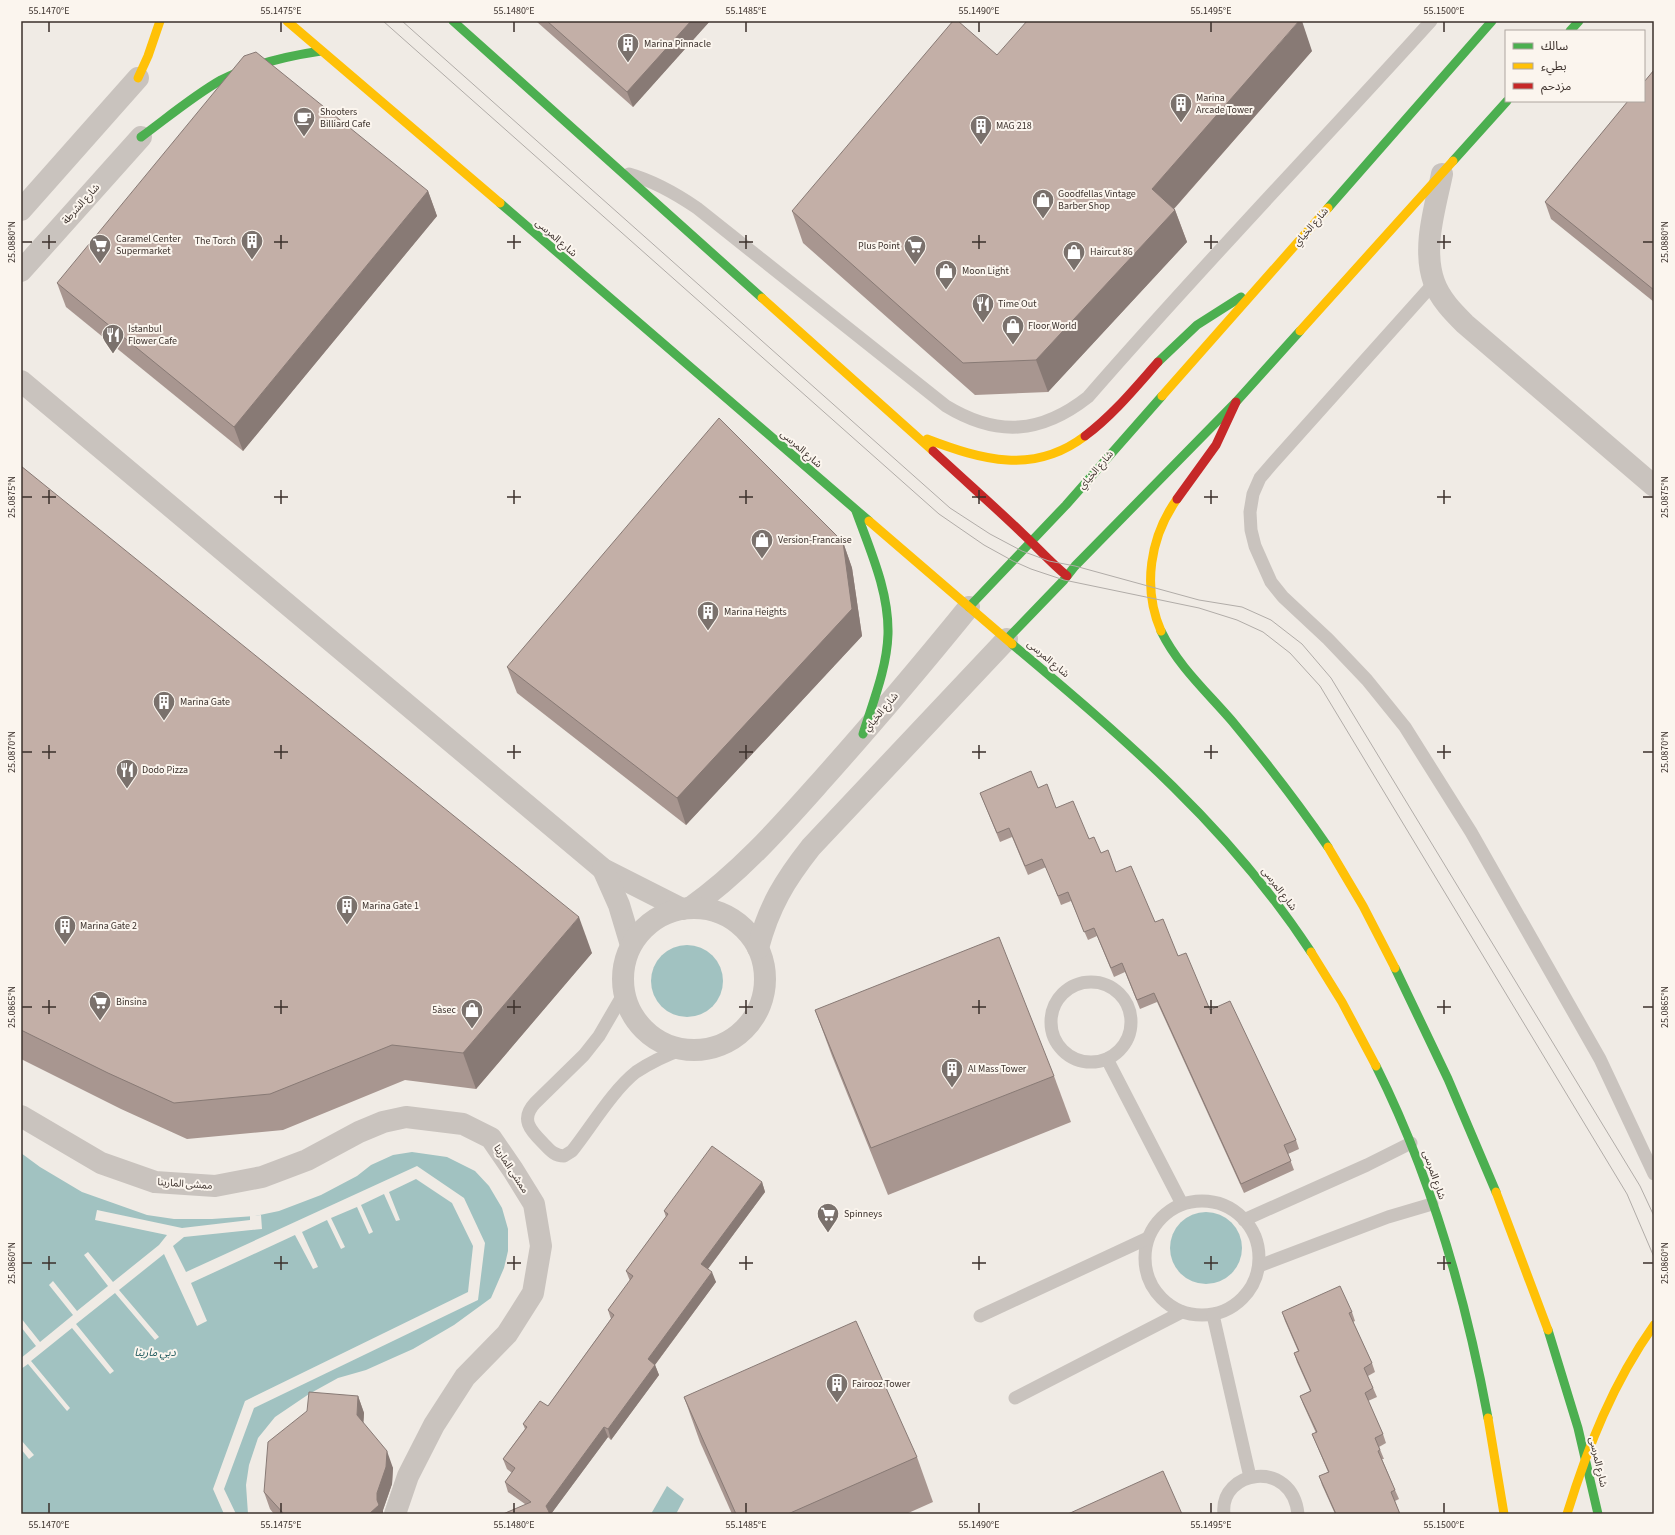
<svg xmlns="http://www.w3.org/2000/svg" width="1675" height="1535" viewBox="0 0 1675 1535" font-family="'Source Sans 3','Noto Sans Arabic',sans-serif">
<style>
.water{fill:#a1c2c1}
.pier{fill:#f0ebe5}
.lines{fill:none;stroke-linecap:round;stroke-linejoin:round}
.lane{stroke:#c9c3be;stroke-width:13}
.street{stroke:#c9c3be;stroke-width:22}
.fast{stroke:#4caf50;stroke-width:9}
.slow{stroke:#ffc107;stroke-width:9}
.jam{stroke:#c62828;stroke-width:9}
.tram{stroke:#b1aca8;stroke-width:1}
.slow-bridge{stroke:#ffc107;stroke-width:9}
.wall{fill:#a89690}
.shaded-wall{fill:#887a75}
.building{fill:#c3afa7;stroke:#887a75}
.ticks{fill:none;stroke:#3b302b;stroke-width:1.5}
.labels{text-anchor:middle;dominant-baseline:central;stroke-width:4;stroke-linejoin:round;paint-order:stroke}
.poi-label{font-size:10px;fill:#3b302b;stroke:#fbf5ee;text-anchor:start}
.street-label{font-size:10px;fill:#3b302b;stroke:#fbf5ee}
.water-label{font-size:11px;font-style:italic;fill:#1f5a5e;stroke:#fbf5ee}
.neatline{fill:none;stroke:#3b302b;stroke-width:1.5}
.ticks-label{font-size:10px;text-anchor:middle;fill:#3b302b}
</style>
<rect width="100%" height="100%" fill="#f0ebe5"/>
<g class="water">
<circle cx="687" cy="981" r="36"/>
<path d="M412,1152L447,1157L475,1171L489,1186L502,1208L508,1229V1251L504,1268L491,1298L454,1325L413,1349L395,1357L366,1370L338,1378L309,1394L275,1417L258,1438L249,1465L246,1485L248,1514H21V1153L40,1167L82,1192L147,1215L174,1219H212L255,1216L279,1211L321,1195L357,1176L371,1165L393,1155Z"/>
<circle cx="1206" cy="1248" r="36"/>
<path d="M667,1486L684,1499L676,1514H651Z"/>
</g>
<g class="pier">
<path d="M417,1166L464,1198L485,1243L478,1300L254,1408L224,1489L236,1514H224L213,1489L245,1401L468,1292L473,1246L452,1203L416,1179L389,1192L400,1220L396,1221L384,1194L361,1205L373,1232L369,1234L357,1207L331,1218L345,1247L341,1249L327,1220L302,1232L318,1267L313,1269L295,1235L191,1283L207,1321L197,1326L164,1254L119,1290L159,1337L155,1340L115,1293L76,1324L114,1371L110,1374L72,1328L31,1361L70,1408L67,1411L28,1364L21,1369V1358L36,1346L21,1327V1318L40,1342L73,1315L49,1285L53,1281L77,1311L108,1286L84,1255L88,1252L113,1282L159,1245L167,1235L95,1220L97,1210L182,1228L250,1220V1216L261,1215L262,1229L184,1237L173,1246L186,1272Z"/>
<path d="M21,1440L34,1455L29,1459L21,1449Z"/>
</g>
<g class="lines">
<g class="lane">
<path d="M629,174C654,181 675,193 697,208L946,406C997,437 1041,434 1088,397C1199,269 1317,147 1431,21"/>
<path d="M1434,283L1272,464L1260,478L1253,494L1250,512L1251,530L1255,546L1271,582L1283,597L1328,639L1367,680L1405,727L1471,832L1600,1059L1654,1174"/>
<circle cx="1091" cy="1022" r="40"/>
<path d="M624,993L599,1036L584,1055L535,1103C520,1119 530,1130 543,1143C549,1149 554,1156 564,1156L572,1151C591,1127 613,1090 636,1072C651,1062 666,1055 683,1049"/>
<path d="M1107,1059L1182,1204"/>
<circle cx="1202" cy="1258" r="57"/>
<path d="M1244,1220L1367,1165L1411,1143"/>
<path d="M1259,1266L1388,1217L1432,1204"/>
<path d="M1213,1315L1250,1477"/>
<path d="M980,1316L1148,1238"/>
<path d="M1015,1398L1182,1312"/>
<path d="M1224,1514C1219,1470 1292,1458 1298,1514"/>
</g>
<g class="street">
<path d="M1442,174C1435,208 1422,248 1434,282C1440,299 1453,312 1465,324L1654,486"/>
<path d="M21,210L138,78"/>
<path d="M21,271L141,137"/>
<path d="M21,381L603,869L682,909"/>
<path d="M603,869L619,905L631,945"/>
<path d="M690,908C741,872 781,826 822,780C873,723 921,666 969,607"/>
<circle cx="694" cy="979" r="71"/>
<path d="M758,948C769,906 785,880 811,847L1007,639"/>
<path d="M21,1116L101,1163L155,1182L215,1186L262,1177L307,1160L359,1132L383,1122L406,1117L463,1124L491,1138L513,1170L534,1204L541,1246L533,1293L507,1334L465,1377L434,1425L408,1476L395,1514"/>
</g>
<g class="fast">
<path d="M453,21L762,298"/>
<path d="M1570,31L1579,21"/>
<path d="M141,137C167,118 193,96 221,80C252,64 287,56 321,51"/>
<path d="M1453,161L1507,101"/>
<path d="M500,203L869,521"/>
<path d="M1328,208L1492,21"/>
<path d="M1158,362L1197,325L1241,297"/>
<path d="M856,511C870,550 889,591 888,634C887,668 873,702 863,734"/>
<path d="M969,607L1066,505L1162,396"/>
<path d="M1161,631C1178,666 1207,692 1232,721C1266,762 1298,803 1328,847"/>
<path d="M1007,639L1064,580L1075,566L1236,402L1300,331"/>
<path d="M1012,644C1124,738 1230,828 1311,952"/>
<path d="M1395,968L1448,1079L1496,1192"/>
<path d="M1376,1066C1430,1174 1466,1299 1488,1418"/>
<path d="M1548,1330L1578,1428L1598,1514"/>
</g>
<g class="slow">
<path d="M287,21L500,203"/>
<path d="M138,78L148,56L160,21"/>
<path d="M762,298L933,451"/>
<path d="M1300,331L1453,161"/>
<path d="M1162,396L1328,208"/>
<path d="M927,439C982,460 1034,475 1085,436"/>
<path d="M869,521L1012,644"/>
<path d="M1161,631C1142,587 1150,537 1177,499"/>
<path d="M1328,847L1363,906L1395,968"/>
<path d="M1311,952L1342,1002L1376,1066"/>
<path d="M1496,1192L1548,1330"/>
<path d="M1488,1418L1504,1514"/>
</g>
<g class="jam">
<path d="M1085,436C1113,415 1135,388 1158,362"/>
<path d="M933,451C963,479 994,506 1023,534C1038,548 1051,563 1067,576"/>
<path d="M1177,499L1216,445L1236,402"/>
</g>
<g class="tram">
<path d="M383,21L939,514L984,545L1013,561L1031,569L1064,580L1199,608L1237,620L1263,632L1290,653L1320,686L1627,1194L1654,1257"/>
<path d="M402,21L950,508L990,534L1022,551L1049,561L1075,566L1199,600L1242,607L1271,620L1302,644L1331,678L1640,1186L1654,1216"/>
</g>
<path class="slow-bridge" d="M1567,1514C1588,1446 1613,1383 1654,1325"/>
</g>
<g class="wall">
<path d="M536,21H710L633,107Z"/>
<path d="M1312,51L1174,209L1175,210L1187,242L1048,392L975,395L803,243L792,211L997,55Z"/>
<path d="M1654,70V302L1551,219L1545,202Z"/>
<path d="M428,191L437,216L243,451L66,307L57,283Z"/>
<path d="M21,466L592,953L476,1089L405,1080L283,1130L187,1139L121,1109L21,1059Z"/>
<path d="M843,542L852,568L862,636L686,825L517,693L507,667Z"/>
<path d="M1038,788L1056,808L1089,839L1116,872L1155,922L1178,956L1210,1010L1296,1140L1299,1149L1288,1154L1294,1170L1244,1193L1157,1002L1140,1009L1125,972L1114,977L1097,936L1088,940L1071,901L1061,905L1046,867L1028,875L1012,837L1000,842L980,793Z"/>
<path d="M815,1010L1054,1076L1071,1122L888,1195L832,1056Z"/>
<path d="M762,1182L765,1192L708,1269L716,1282L655,1365L659,1375L611,1440L608,1437L551,1514L525,1504L508,1492L505,1482L512,1473L507,1469L503,1459L525,1429L523,1424L548,1406L611,1319L608,1310L630,1281L626,1271L666,1217L664,1211Z"/>
<path d="M1282,1312H1352L1355,1321L1353,1322L1372,1363L1375,1372L1368,1376L1377,1397L1368,1401L1383,1434L1386,1443L1379,1447L1384,1459H1382L1395,1490L1399,1499L1395,1501L1400,1514H1335L1322,1485L1319,1476L1328,1472L1312,1434L1316,1433L1303,1404L1300,1396L1310,1391L1297,1362L1294,1353L1298,1351L1285,1321Z"/>
<path d="M358,1396L364,1413L363,1423L393,1468L392,1484L383,1510V1514H274L270,1509L264,1492Z"/>
<path d="M684,1397L917,1457L933,1502L906,1514H732L700,1442Z"/>
</g>
<g class="shaded-wall">
<path d="M691,21H710L633,107L627,92Z"/>
<path d="M1299,21H1302L1312,51L1163,221L1152,189Z"/>
<path d="M428,191L437,216L243,451L234,427Z"/>
<path d="M1175,210L1187,242L1048,392L1036,360Z"/>
<path d="M843,542L852,568L862,636L686,825L677,798Z"/>
<path d="M579,917L592,953L476,1089L463,1053Z"/>
<path d="M762,1182L765,1192L704,1274L701,1264Z"/>
<path d="M712,1272L716,1282L651,1370L648,1359Z"/>
<path d="M655,1365L659,1375L611,1440L608,1429Z"/>
<path d="M358,1396L364,1413L363,1432L357,1415Z"/>
<path d="M604,1427L608,1437L551,1514H549L546,1506Z"/>
<path d="M387,1451L393,1468L392,1484L383,1510V1514H369L377,1500V1493Z"/>
</g>
<g class="building">
<path d="M547,21H691L627,92Z"/>
<path d="M953,21H958L997,55L1027,21H1299L1152,189L1175,210L1036,360L963,363L792,211Z"/>
<path d="M256,52L428,191L234,427L57,283L244,56Z"/>
<path d="M1654,70V290L1545,202L1628,101H1644V82Z"/>
<path d="M719,418L843,542L852,609L677,798L507,667Z"/>
<path d="M21,466L579,917L463,1053L392,1045L270,1094L174,1103L108,1073L21,1030Z"/>
<path d="M1031,771L1038,788L1047,784L1056,808L1073,801L1089,839L1094,837L1101,853L1108,850L1116,872L1131,866L1155,922L1163,919L1178,956L1186,953L1210,1010L1230,1001L1296,1140L1284,1145L1291,1161L1241,1184L1154,993L1137,1000L1122,963L1111,968L1094,928L1084,932L1068,892L1058,896L1042,859L1025,866L1009,828L997,833L980,793Z"/>
<path d="M999,937L1054,1076L871,1148L815,1010Z"/>
<path d="M712,1146L762,1182L701,1264L712,1272L648,1359L655,1365L608,1429L604,1427L546,1506L550,1514H503L531,1502L505,1482L515,1468L503,1459L527,1427L523,1424L540,1401L548,1406L614,1315L608,1310L633,1276L626,1271L668,1214L664,1211Z"/>
<path d="M1340,1286L1352,1312L1349,1313L1372,1363L1364,1368L1373,1388L1365,1393L1383,1434L1375,1438L1380,1450L1378,1451L1395,1490L1391,1492L1400,1514H1336L1319,1476L1329,1472L1312,1434L1317,1432L1300,1396L1311,1391L1294,1353L1299,1351L1282,1312Z"/>
<path d="M856,1321L917,1457L788,1514H736L684,1397Z"/>
<path d="M309,1392L358,1396L357,1415L387,1451L386,1467L377,1493V1500L379,1505L369,1514H284L264,1492L268,1442L307,1411Z"/>
<path d="M1163,1471L1182,1514H1068Z"/>
</g>
<path class="ticks" d="M49,22V32M281,22V32M514,22V32M746,22V32M979,22V32M1211,22V32M1444,22V32M49,235V249M281,235V249M514,235V249M746,235V249M979,235V249M1211,235V249M1444,235V249M22,242H32M42,242H56M274,242H288M507,242H521M739,242H753M972,242H986M1204,242H1218M1437,242H1451M1643,242H1653M49,490V504M281,490V504M514,490V504M746,490V504M979,490V504M1211,490V504M1444,490V504M22,497H32M42,497H56M274,497H288M507,497H521M739,497H753M972,497H986M1204,497H1218M1437,497H1451M1643,497H1653M49,745V759M281,745V759M514,745V759M746,745V759M979,745V759M1211,745V759M1444,745V759M22,752H32M42,752H56M274,752H288M507,752H521M739,752H753M972,752H986M1204,752H1218M1437,752H1451M1643,752H1653M49,1000V1014M281,1000V1014M514,1000V1014M746,1000V1014M979,1000V1014M1211,1000V1014M1444,1000V1014M22,1007H32M42,1007H56M274,1007H288M507,1007H521M739,1007H753M972,1007H986M1204,1007H1218M1437,1007H1451M1643,1007H1653M49,1256V1270M281,1256V1270M514,1256V1270M746,1256V1270M979,1256V1270M1211,1256V1270M1444,1256V1270M22,1263H32M42,1263H56M274,1263H288M507,1263H521M739,1263H753M972,1263H986M1204,1263H1218M1437,1263H1451M1643,1263H1653M49,1503V1513M281,1503V1513M514,1503V1513M746,1503V1513M979,1503V1513M1211,1503V1513M1444,1503V1513"/>
<defs>
<g id="building-pin" transform="scale(1.15)"><path d="M0 17L-7.5 6A9.5 9.5 0 1 1 7.5 6Z" fill="#7a716c" stroke="#fbf5ee"/><path d="M-4-6H4V6H1V3H-1V6H-4ZM-2.5-4.3h1.7v1.8h-1.7ZM.8-4.3h1.7v1.8H.8ZM-2.5-1h1.7V.8h-1.7ZM.8-1h1.7V.8H.8Z" fill="#fff"/></g>
<g id="cafe-pin" transform="scale(1.15)"><path d="M0 17L-7.5 6A9.5 9.5 0 1 1 7.5 6Z" fill="#7a716c" stroke="#fbf5ee"/><path d="M-5.5-4.5H6V0H3Q3 3.5 0 3.5H-2.5Q-5.5 3.5-5.5 0ZM3-3.2v2h1.7v-2ZM-6 4.5H4V6H-6Z" fill="#fff"/></g>
<g id="shop-pin" transform="scale(1.15)"><path d="M0 17L-7.5 6A9.5 9.5 0 1 1 7.5 6Z" fill="#7a716c" stroke="#fbf5ee"/><path d="M-5-2.5h2.3a2.7 3.5 0 0 1 5.4 0H5L5.5 6h-11ZM-1.5-2.5h3a1.5 2.3 0 0 0-3 0Z" fill="#fff"/></g>
<g id="supermarket-pin" transform="scale(1.15)"><path d="M0 17L-7.5 6A9.5 9.5 0 1 1 7.5 6Z" fill="#7a716c" stroke="#fbf5ee"/><path d="M-6-5.5h2.5l.6 2H6L4.5 2H-2.5L-4.4-4H-6ZM-1.5 3.2a1.3 1.3 0 1 0 .1 0ZM3 3.2a1.3 1.3 0 1 0 .1 0Z" fill="#fff"/></g>
<g id="restaurant-pin" transform="scale(1.15)"><path d="M0 17L-7.5 6A9.5 9.5 0 1 1 7.5 6Z" fill="#7a716c" stroke="#fbf5ee"/><path d="M-5-6h1v4h1v-4h1v4h1v-4h1v5L-1.5 .5V6h-2V.5L-5-1ZM5-6V6H3V1.5H1.5Q1.5-4 5-6Z" fill="#fff"/></g>
</defs>
<g fill-rule="evenodd">
<use href="#building-pin" x="628" y="44"/>
<use href="#building-pin" x="1181" y="104"/>
<use href="#cafe-pin" x="304" y="118"/>
<use href="#building-pin" x="981" y="126"/>
<use href="#shop-pin" x="1043" y="200"/>
<use href="#building-pin" x="252" y="241"/>
<use href="#supermarket-pin" x="100" y="245"/>
<use href="#supermarket-pin" x="915" y="246"/>
<use href="#shop-pin" x="1074" y="252"/>
<use href="#shop-pin" x="946" y="271"/>
<use href="#restaurant-pin" x="983" y="304"/>
<use href="#shop-pin" x="1013" y="326"/>
<use href="#restaurant-pin" x="113" y="335"/>
<use href="#shop-pin" x="762" y="540"/>
<use href="#building-pin" x="708" y="612"/>
<use href="#building-pin" x="164" y="702"/>
<use href="#restaurant-pin" x="127" y="770"/>
<use href="#building-pin" x="347" y="906"/>
<use href="#building-pin" x="65" y="926"/>
<use href="#supermarket-pin" x="100" y="1002"/>
<use href="#shop-pin" x="472" y="1010"/>
<use href="#building-pin" x="952" y="1069"/>
<use href="#supermarket-pin" x="828" y="1214"/>
<use href="#building-pin" x="837" y="1384"/>
</g>
<g class="labels">
<g class="poi-label">
<text x="644" y="44">Marina Pinnacle</text>
<text x="1196" y="98">Marina<tspan x="1196" dy="12">Arcade Tower</tspan></text>
<text x="320" y="112">Shooters<tspan x="320" dy="12">Billiard Cafe</tspan></text>
<text x="996" y="126">MAG 218</text>
<text x="1058" y="194">Goodfellas Vintage<tspan x="1058" dy="12">Barber Shop</tspan></text>
<text x="116" y="239">Caramel Center<tspan x="116" dy="12">Supermarket</tspan></text>
<text x="236" y="241" text-anchor="end">The Torch</text>
<text x="900" y="246" text-anchor="end">Plus Point</text>
<text x="1090" y="252">Haircut 86</text>
<text x="962" y="271">Moon Light</text>
<text x="998" y="304">Time Out</text>
<text x="1028" y="326">Floor World</text>
<text x="128" y="329">Istanbul<tspan x="128" dy="12">Flower Cafe</tspan></text>
<text x="778" y="540">Version-Francaise</text>
<text x="724" y="612">Marina Heights</text>
<text x="180" y="702">Marina Gate</text>
<text x="142" y="770">Dodo Pizza</text>
<text x="362" y="906">Marina Gate 1</text>
<text x="80" y="926">Marina Gate 2</text>
<text x="116" y="1002">Binsina</text>
<text x="456" y="1010" text-anchor="end">5àsec</text>
<text x="968" y="1069">Al Mass Tower</text>
<text x="844" y="1214">Spinneys</text>
<text x="852" y="1384">Fairooz Tower</text>
</g>
<g class="street-label">
<text transform="translate(81 204) rotate(-48)">شارع الشرطة</text>
<text transform="translate(1311 227) rotate(-49)">شارع الخياي</text>
<text transform="translate(556 238) rotate(41)">شارع المرسى</text>
<text transform="translate(801 449) rotate(41)">شارع المرسى</text>
<text transform="translate(1096 470) rotate(-49)">شارع الخياي</text>
<text transform="translate(1048 659) rotate(40)">شارع المرسى</text>
<text transform="translate(881 712) rotate(-50)">شارع الخياي</text>
<text transform="translate(1279 889) rotate(53)">شارع المرسى</text>
<text transform="translate(511 1169) rotate(57)">ممشى المارينا</text>
<text transform="translate(1434 1175) rotate(71)">شارع المرسى</text>
<text transform="translate(185 1184) rotate(4)">ممشى المارينا</text>
<text transform="translate(1598 1462) rotate(77)">شارع المرسى</text>
</g>
<g class="water-label">
<text x="155" y="1352">دبي مارينا</text>
</g>
</g>
<rect width="1675" height="1535" fill="none" stroke="#fbf5ee" stroke-width="44"/>
<rect x="1505" y="30" width="140" height="72" fill="#fbf5ee" stroke="#aea6a0"/>
<rect x="1513" y="43" width="20" height="6" fill="#4caf50" stroke="#aea6a0"/>
<text x="1541" y="50" font-size="12" fill="#3b302b">سالك</text>
<rect x="1513" y="63" width="20" height="6" fill="#ffc107" stroke="#aea6a0"/>
<text x="1541" y="70" font-size="12" fill="#3b302b">بطيء</text>
<rect x="1513" y="83" width="20" height="6" fill="#c62828" stroke="#aea6a0"/>
<text x="1541" y="90" font-size="12" fill="#3b302b">مزدحم</text>
<rect x="22" y="22" width="1631" height="1491" class="neatline"/>
<g class="ticks-label">
<text x="49" y="14">55.1470°E</text>
<text x="281" y="14">55.1475°E</text>
<text x="514" y="14">55.1480°E</text>
<text x="746" y="14">55.1485°E</text>
<text x="979" y="14">55.1490°E</text>
<text x="1211" y="14">55.1495°E</text>
<text x="1444" y="14">55.1500°E</text>
<text transform="translate(11 242) rotate(-90)" y="4">25.0880°N</text>
<text transform="translate(1664 242) rotate(-90)" y="4">25.0880°N</text>
<text transform="translate(11 497) rotate(-90)" y="4">25.0875°N</text>
<text transform="translate(1664 497) rotate(-90)" y="4">25.0875°N</text>
<text transform="translate(11 752) rotate(-90)" y="4">25.0870°N</text>
<text transform="translate(1664 752) rotate(-90)" y="4">25.0870°N</text>
<text transform="translate(11 1007) rotate(-90)" y="4">25.0865°N</text>
<text transform="translate(1664 1007) rotate(-90)" y="4">25.0865°N</text>
<text transform="translate(11 1263) rotate(-90)" y="4">25.0860°N</text>
<text transform="translate(1664 1263) rotate(-90)" y="4">25.0860°N</text>
<text x="49" y="1528">55.1470°E</text>
<text x="281" y="1528">55.1475°E</text>
<text x="514" y="1528">55.1480°E</text>
<text x="746" y="1528">55.1485°E</text>
<text x="979" y="1528">55.1490°E</text>
<text x="1211" y="1528">55.1495°E</text>
<text x="1444" y="1528">55.1500°E</text>
</g>
</svg>
